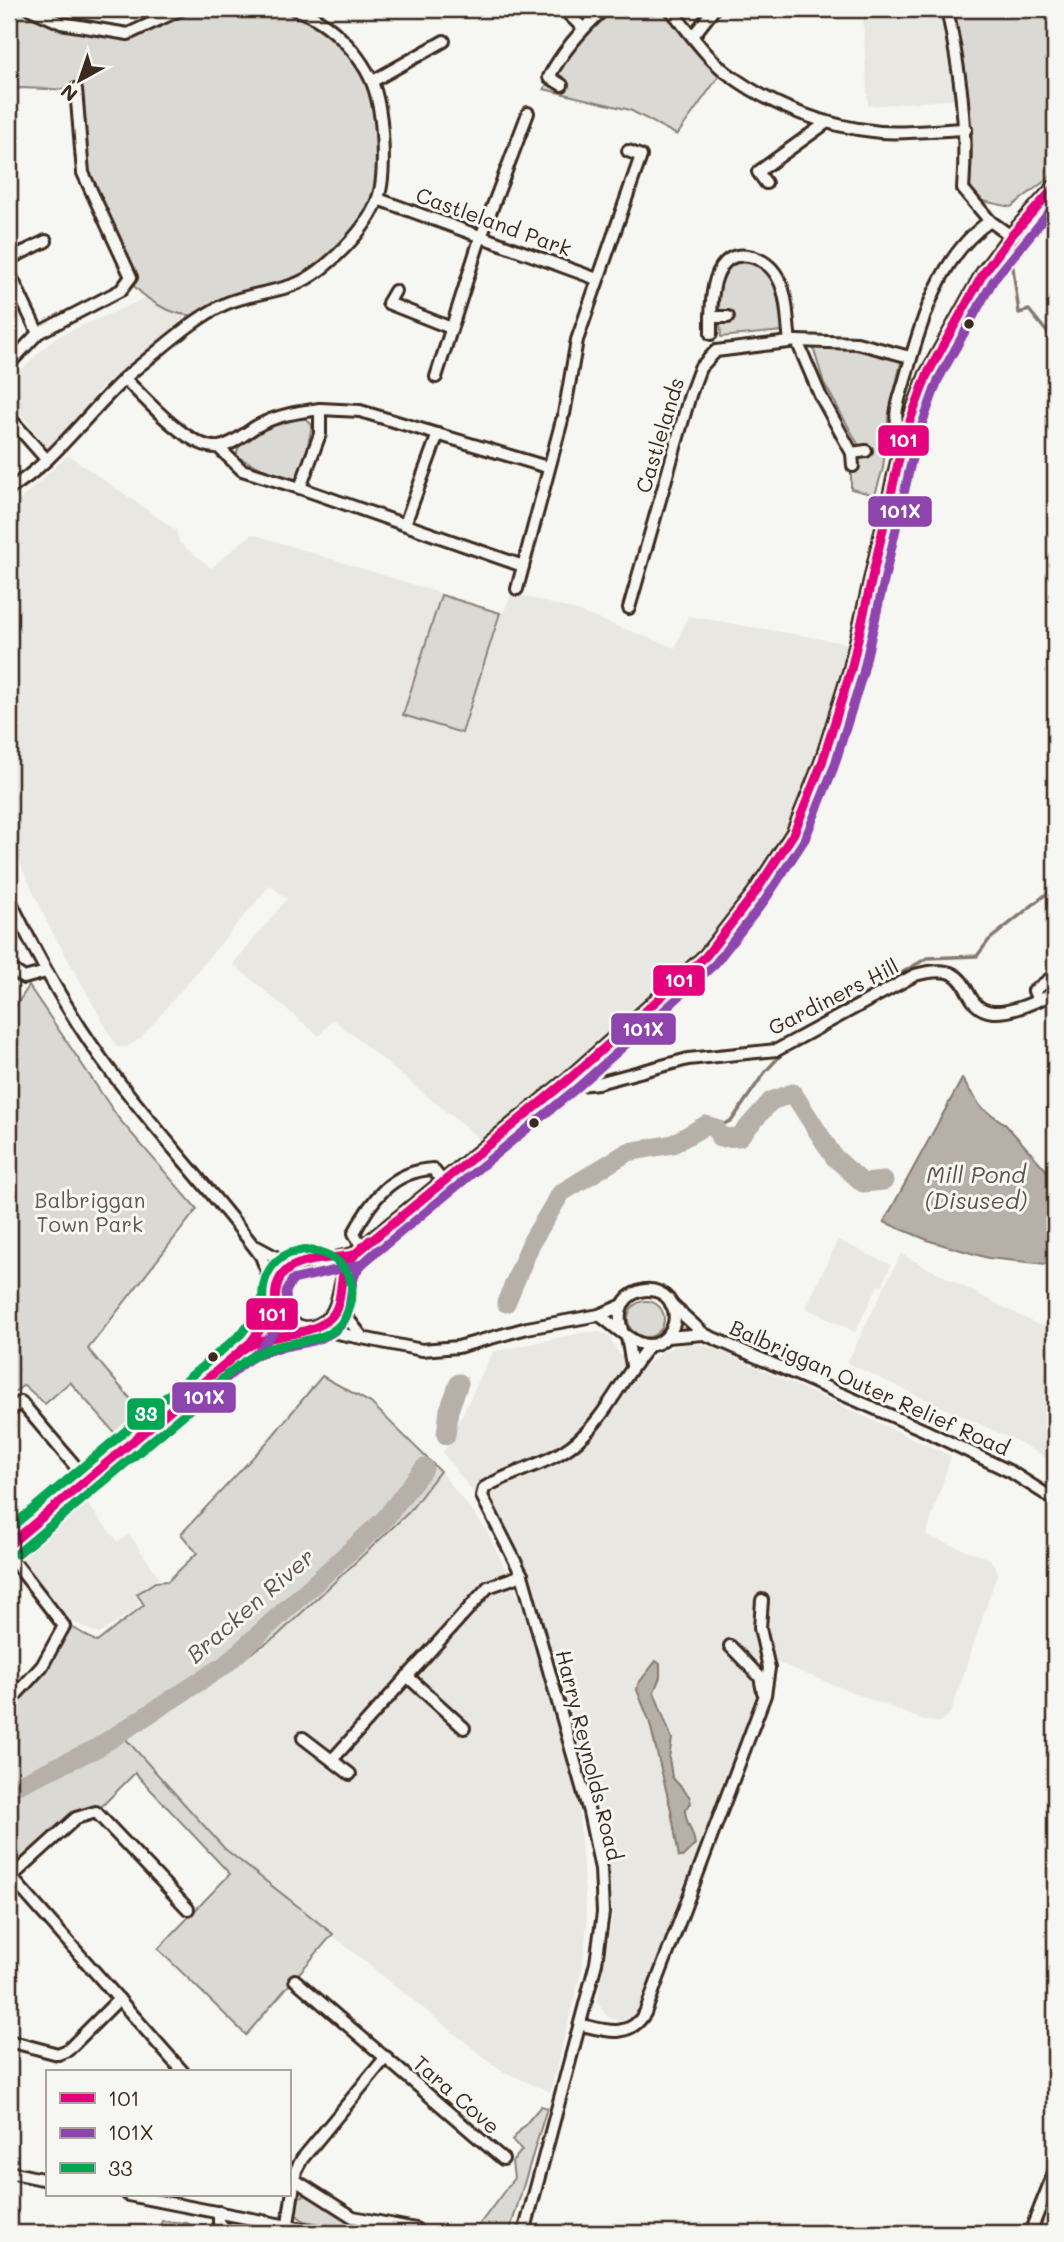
<svg xmlns="http://www.w3.org/2000/svg" width="1064" height="2242" viewBox="0 0 1064 2242" font-family="Mali,sans-serif">
<style>
.built{fill:#e8e7e2}
.green{fill:#dad9d3;stroke:#8a8278;stroke-width:2}
.water{fill:#b6b0a9;stroke:#857a71;stroke-width:2}
.lines{fill:none;stroke-linecap:round;stroke-linejoin:round}
.stream{stroke:#857a71;stroke-width:3.5}
.river{stroke:#b6b0a9;stroke-width:19}
.minor-casing{stroke:#3b2a1e;stroke-width:16}
.major-casing{stroke:#3b2a1e;stroke-width:19}
.minor{stroke:#f6f6f2;stroke-width:10}
.major{stroke:#f6f6f2;stroke-width:14}
.bus-1-casing{stroke:#f6f6f2;stroke-width:14}
.bus-2-casing{stroke:#f6f6f2;stroke-width:14}
.bus-3-casing{stroke:#f6f6f2;stroke-width:14}
.bus-1{stroke:#e5007d;stroke-width:9}
.bus-2{stroke:#8e44ad;stroke-width:9}
.bus-3{stroke:#00a651;stroke-width:9}
.bus-dot{fill:#3b2a1e;stroke:#f6f6f2;stroke-width:2.5}
.labels{text-anchor:middle;dominant-baseline:central;stroke-width:6;stroke-linejoin:round;paint-order:stroke}
.street-label{font-size:21px;fill:#3b2a1e;stroke:#f6f6f2}
.park-label{font-size:21px;fill:#63564b;stroke:#f6f6f2}
.water-label{font-size:23px;font-style:italic;fill:#605248;stroke:#f6f6f2}
.line-badge{stroke:#f6f6f2;stroke-width:2.5}
.badge-label{font-size:19px;text-anchor:middle;font-weight:bold;fill:#fff}
</style>
<rect width="100%" height="100%" fill="#f6f6f2"/>
<filter id="ink" filterUnits="userSpaceOnUse"><feTurbulence type="fractalNoise" baseFrequency=".0143" numOctaves="2"/><feDisplacementMap in="SourceGraphic" scale="14" xChannelSelector="R" yChannelSelector="G"/><feConvolveMatrix kernelMatrix="1 2 1 2 8 2 1 2 1" color-interpolation-filters="sRGB"/></filter>
<g filter="url(#ink)">
<g class="built">
<path d="M939,10L958,99L868,106L863,17Z"/>
<path d="M146,298L187,317L97,392L73,425L49,450L9,399V378L11,380L56,337Z"/>
<path d="M68,455L176,530L179,542L211,568L252,534L503,613L512,593L571,609L675,648L688,616L857,645L794,833L729,929L487,1145L333,1019L319,1036L233,964L287,899L270,885L141,1038L127,1047H117L47,922L9,839V510Z"/>
<path d="M838,1240L891,1265L882,1286L878,1285L855,1332L806,1308Z"/>
<path d="M901,1254L1036,1324L1055,1327V1463L1021,1443L847,1363Z"/>
<path d="M585,1332H600L609,1336L619,1354L645,1366L663,1351L679,1345L694,1343L716,1349L951,1456L926,1536L990,1559L998,1571L951,1712L940,1722L926,1721L758,1655L757,1702L635,2016L620,2021L607,2016L597,2002L613,1915L606,1833L553,1651L518,1550L443,1453L493,1352Z"/>
<path d="M440,1471L485,1528L523,1606L578,1799L587,1925L582,1969L550,2092L500,2070L225,1849L122,1736L276,1637L409,1512Z"/>
<path d="M80,1495L118,1542L129,1534L159,1577L137,1594L139,1607L99,1634L67,1619L11,1552Z"/>
</g>
<g class="green">
<path d="M9,9L128,34L182,9H294L322,25L373,81L382,135L375,198L342,251L298,283L200,315C176,318 150,303 134,286L89,186L76,90L19,88L9,93Z"/>
<path d="M607,9H668L724,69L677,135L630,110L544,89L565,54Z"/>
<path d="M948,9H1055V173L1011,207L978,200L971,195C969,179 972,167 972,151C973,104 957,54 948,9Z"/>
<path d="M742,258C783,269 778,295 783,331L721,337C719,307 712,276 742,258Z"/>
<path d="M856,346L902,357L888,420L883,468L875,495L851,489V473L863,453L824,383L813,347Z"/>
<path d="M298,417L306,419L312,425L306,455L296,479L287,480L237,457C234,433 280,423 298,417Z"/>
<path d="M441,595L500,613L462,733L403,715Z"/>
<path d="M29,986L119,1119L197,1209L88,1349L146,1417L139,1423L132,1421L119,1438L70,1382L45,1404L24,1385L9,1396V1016Z"/>
<circle cx="646" cy="1319" r="18"/>
<path d="M322,1376L371,1403L440,1471L409,1512L276,1637L123,1736L225,1849L333,1934L246,2035L158,1949L230,1874L135,1773L96,1812L90,1813L9,1879V1707L30,1690L72,1627L97,1642L144,1605L137,1594L155,1582L168,1581L197,1553L181,1534L269,1440Z"/>
<path d="M541,2106L547,2108L509,2233H473L514,2178L512,2162L522,2150L512,2140Z"/>
<path d="M309,2194L344,2218L397,2230V2233H375L304,2221L295,2214L294,2204L299,2197Z"/>
<path d="M162,2221L187,2223L206,2233H157Z"/>
</g>
<g class="water">
<path d="M962,1079L981,1107L1005,1124L1055,1180V1265L988,1258L930,1241L884,1222Z"/>
<path d="M656,1661L660,1664V1677L654,1692L672,1739L669,1758L672,1777L689,1796L691,1803L685,1810C685,1823 694,1831 695,1845L682,1857H679L671,1810L649,1720L637,1690L638,1684Z"/>
</g>
<g class="lines">
<g class="stream">
<path d="M1012,261L1019,313L1029,310L1055,342"/>
<path d="M806,1029L927,958L977,956L989,940L1055,887"/>
<path d="M716,1128L732,1120L765,1072L780,1056L781,1050"/>
</g>
<g class="river">
<path d="M506,1303L532,1241L561,1193L628,1152L673,1144L706,1125L716,1128L720,1138L739,1137L771,1101L793,1093L834,1157L863,1183L884,1181"/>
<path d="M446,1435L449,1410L459,1383"/>
<path d="M9,1789L95,1749L225,1665L384,1520L424,1468"/>
</g>
<g class="minor-casing">
<g id="minor">
<path d="M30,9L61,23L128,34L182,9"/>
<path d="M563,9L583,28"/>
<path d="M670,9C688,30 705,56 727,73C771,106 826,127 880,132C908,134 938,130 966,129"/>
<path d="M947,9C960,72 968,124 963,189L990,221L1011,236"/>
<path d="M693,36L714,9"/>
<path d="M373,81L444,41"/>
<path d="M562,85L549,77C563,50 582,29 604,9"/>
<path d="M766,183L758,172L826,123"/>
<path d="M378,199L597,279"/>
<path d="M9,259L46,241"/>
<path d="M9,272L38,333"/>
<path d="M395,291L388,303L451,328"/>
<path d="M711,317H728"/>
<path d="M711,334C711,308 708,245 753,257C765,261 775,270 780,282C788,299 787,322 790,341"/>
<path d="M797,341L820,395L852,453L853,466"/>
<path d="M9,364L38,333L121,290L131,277L83,173L76,89"/>
<path d="M436,377L478,245L528,113"/>
<path d="M124,378C144,397 189,450 219,447C233,445 245,433 257,426C277,415 298,412 320,409V434L300,488L242,470L218,447"/>
<path d="M320,409L360,411L547,467"/>
<path d="M564,414L577,340L641,156L628,151"/>
<path d="M9,417L46,459"/>
<path d="M904,437C888,418 901,397 906,376C921,321 940,255 990,221"/>
<path d="M852,453L866,451"/>
<path d="M300,488L523,566"/>
<path d="M9,489C58,461 96,399 143,363C168,343 195,318 225,304C247,294 273,293 296,284C325,272 369,228 378,198C386,176 383,121 377,98C369,61 331,20 294,9"/>
<path d="M405,524L438,434"/>
<path d="M517,589L562,420"/>
<path d="M629,608L690,395L700,368L716,351L797,341L857,343L910,357"/>
<path d="M9,898C38,959 71,1019 112,1073C160,1136 214,1193 261,1256L273,1287"/>
<path d="M9,967L24,978L46,972"/>
<path d="M1038,1000L1034,991L1055,975"/>
<path d="M569,1079L580,1085L598,1083L688,1059L777,1050L915,975C980,957 955,1008 993,1012C1014,1013 1036,1001 1055,993"/>
<path d="M257,1247L285,1262L294,1264"/>
<path d="M362,1248L354,1233C371,1200 392,1171 433,1169L442,1181"/>
<path d="M671,1304L704,1334L924,1430L1011,1472L1055,1500"/>
<path d="M338,1306L363,1338"/>
<path d="M599,1315C619,1328 646,1362 668,1335C674,1328 676,1319 674,1310C663,1274 608,1290 622,1330"/>
<path d="M312,1328L422,1350L458,1347L527,1328L599,1315L621,1306"/>
<path d="M627,1337L632,1365"/>
<path d="M667,1337L704,1334"/>
<path d="M14,1408L21,1402L87,1480"/>
<path d="M9,1555L64,1626L42,1666L9,1702"/>
<path d="M730,1646L760,1677L763,1692"/>
<path d="M407,1676L464,1728"/>
<path d="M303,1738L350,1774"/>
<path d="M332,1760L488,1587L522,1575"/>
<path d="M12,1878L183,2072"/>
<path d="M9,1879L76,1818L96,1812L188,1909"/>
<path d="M295,1980L503,2159"/>
<path d="M582,2025C607,2031 629,2039 645,2013L765,1695L769,1668L760,1628L762,1600"/>
<path d="M9,2041L58,2054L68,2050L119,1999"/>
<path d="M9,2172L47,2180"/>
<path d="M295,2180L353,2217L416,2229"/>
<path d="M128,2195L324,2233"/>
<path d="M219,2212V2222L228,2233"/>
<path d="M288,2224L296,2170L302,2159L386,2057"/>
<path d="M524,2233L596,1963L603,1913L601,1869L589,1812L522,1575L482,1496L484,1488C511,1471 544,1466 571,1446C607,1419 621,1377 650,1345"/>
<path d="M1030,2233L1055,2170"/>
</g>
</g>
<g class="major-casing">
<g id="major">
<path d="M354,1255C345,1257 336,1260 327,1261C317,1263 305,1259 295,1263C245,1281 291,1355 329,1319C343,1306 339,1276 354,1255L569,1079L641,1015L706,956L755,893L794,833L822,763L851,670L904,437L927,375L983,274L1011,236L1055,187"/>
<path d="M251,1342L301,1328"/>
<path d="M9,1545L250,1343L276,1309"/>
</g>
</g>
<use href="#minor" class="minor"/>
<use href="#major" class="major"/>
<g class="bus-1-casing">
<g id="bus-1">
<path d="M243,1349C269,1332 309,1337 329,1319C344,1306 338,1284 345,1268C350,1257 361,1249 370,1240"/>
<path d="M9,1545L250,1343L276,1309C269,1255 314,1262 354,1255L569,1079L641,1015L706,956L755,893L794,833L822,763L851,670L904,437L927,375L983,274L1011,236L1055,187"/>
</g>
</g>
<g class="bus-2-casing">
<g id="bus-2">
<path d="M250,1359C276,1342 313,1349 337,1329C355,1313 347,1292 356,1273C361,1263 371,1256 379,1249"/>
<path d="M17,1554L259,1351L287,1314L286,1292L292,1280L362,1264L577,1088L649,1024L715,964L765,900L805,839L834,767L863,673L916,441L938,380L993,281L1055,205"/>
</g>
</g>
<g class="bus-3-casing">
<path id="bus-3" d="M9,1529L241,1334L263,1305C256,1224 368,1241 350,1306C346,1320 337,1331 323,1336C302,1344 276,1343 257,1354C230,1368 206,1395 183,1415C128,1461 72,1508 17,1554"/>
</g>
<use href="#bus-1" class="bus-1"/>
<use href="#bus-2" class="bus-2"/>
<use href="#bus-3" class="bus-3"/>
</g>
</g>
<g class="bus-dot">
<circle cx="969" cy="324" r="6"/>
<circle cx="534" cy="1123" r="6"/>
<circle cx="213" cy="1357" r="6"/>
</g>
<g class="labels">
<g class="street-label">
<text transform="translate(494 221) rotate(20)">Castleland Park</text>
<text transform="translate(659 435) rotate(-73)">Castlelands</text>
<text transform="translate(833 996) rotate(-27)">Gardiners Hill</text>
<text transform="translate(870 1387) rotate(24)">Balbriggan Outer Relief Road</text>
<text transform="translate(590 1755) rotate(76)">Harry Reynolds Road</text>
<text transform="translate(457 2094) rotate(41)">Tara Cove</text>
</g>
<g class="park-label">
<text x="90" y="1199">Balbriggan<tspan x="90" dy="24">Town Park</tspan></text>
</g>
<g class="water-label">
<text x="976" y="1174">Mill Pond<tspan x="976" dy="26">(Disused)</tspan></text>
<text transform="translate(250 1605) rotate(-41)">Bracken River</text>
</g>
</g>
<g class="line-badge">
<rect x="877" y="424" width="53" height="33" rx="7" fill="#e5007d"/>
<rect x="867" y="495" width="66" height="33" rx="7" fill="#8e44ad"/>
<rect x="652" y="964" width="54" height="33" rx="7" fill="#e5007d"/>
<rect x="610" y="1012" width="67" height="34" rx="7" fill="#8e44ad"/>
<rect x="245" y="1297" width="54" height="34" rx="7" fill="#e5007d"/>
<rect x="171" y="1381" width="66" height="33" rx="7" fill="#8e44ad"/>
<rect x="126" y="1397" width="40" height="34" rx="7" fill="#00a651"/>
</g>
<g class="badge-label">
<text x="903" y="447">101</text>
<text x="900" y="518">101X</text>
<text x="679" y="987">101</text>
<text x="643" y="1036">101X</text>
<text x="272" y="1321">101</text>
<text x="204" y="1404">101X</text>
<text x="146" y="1421">33</text>
</g>
<rect width="1064" height="2242" fill="none" stroke="#f6f6f2" stroke-width="35"/>
<rect x="18" y="18" width="1029" height="2207" fill="none" stroke="#3b2a1e" stroke-width="2.5" filter="url(#ink)"/>
<rect x="46" y="2070" width="245" height="126" fill="#f6f6f2" stroke="#aba49d" stroke-width="2"/>
<rect x="60" y="2093" width="35" height="10" fill="#e5007d" stroke="#aba49d" stroke-width="2"/>
<text x="108" y="2106" font-size="21" fill="#3b2a1e">101</text>
<rect x="60" y="2128" width="35" height="10" fill="#8e44ad" stroke="#aba49d" stroke-width="2"/>
<text x="108" y="2140" font-size="21" fill="#3b2a1e">101X</text>
<rect x="60" y="2163" width="35" height="10" fill="#00a651" stroke="#aba49d" stroke-width="2"/>
<text x="108" y="2176" font-size="21" fill="#3b2a1e">33</text>
<g transform="translate(80 80) rotate(220)" stroke="#f6f6f2" stroke-width="5" paint-order="stroke">
<path d="M0-5L12 26L0 18L-12 26Z" fill="#3b2a1e"/>
<text y="-10" font-size="19" font-weight="bold" text-anchor="middle" fill="#3b2a1e">N</text>
</g>
</svg>
